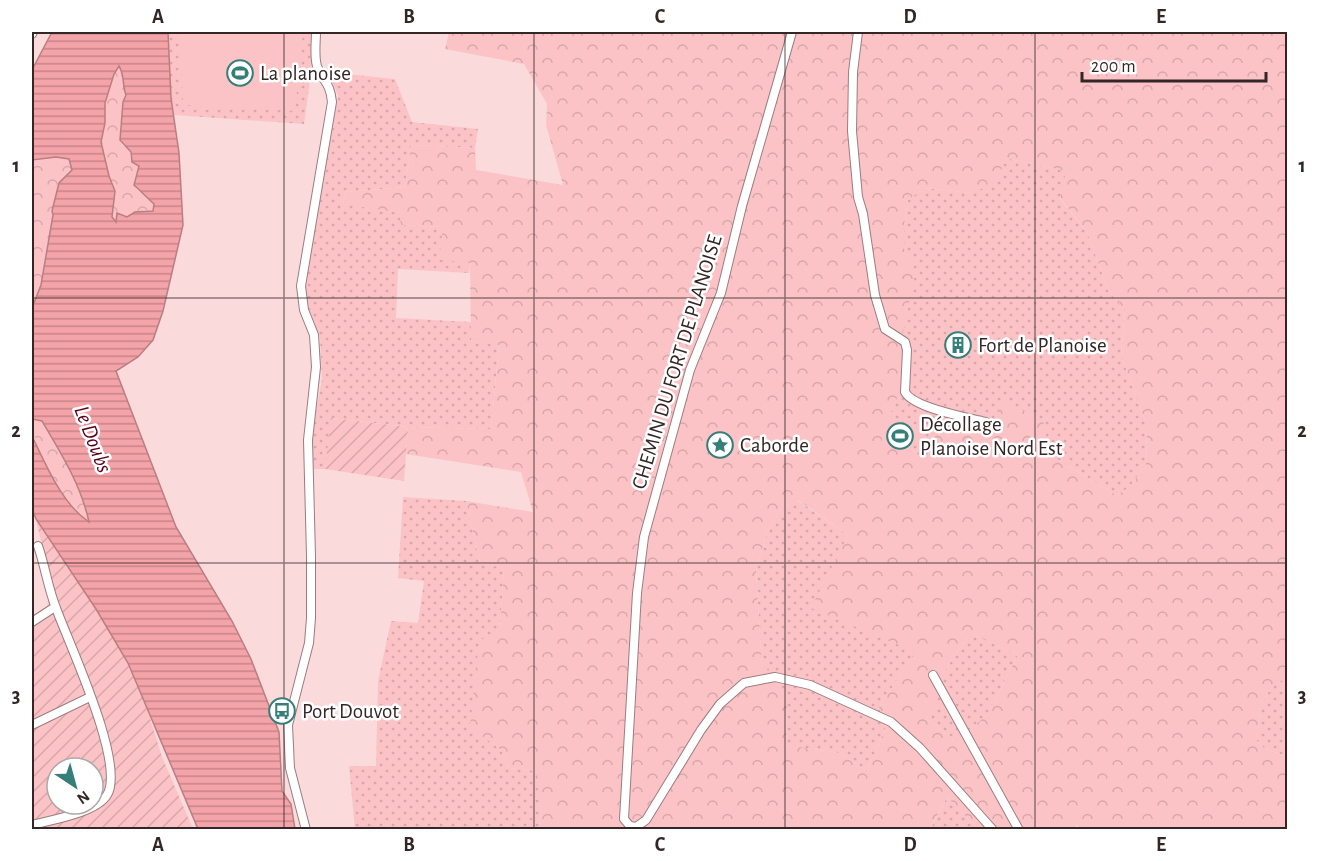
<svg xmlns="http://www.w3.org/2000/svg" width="1319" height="861" viewBox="0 0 1319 861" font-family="'Alegreya Sans',sans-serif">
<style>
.grass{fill:url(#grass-dots)}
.forest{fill:url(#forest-crowns);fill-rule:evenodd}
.garden{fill:url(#garden-furrows);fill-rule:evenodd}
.pitch{fill:#fbc3c6}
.water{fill:url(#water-rules);stroke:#ba7e81;stroke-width:1.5;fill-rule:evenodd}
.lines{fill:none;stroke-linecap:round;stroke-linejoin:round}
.minor-casing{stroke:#9b7d7e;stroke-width:10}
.minor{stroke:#fff;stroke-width:8}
.grid{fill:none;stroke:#332627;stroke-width:1.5;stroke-opacity:0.55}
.labels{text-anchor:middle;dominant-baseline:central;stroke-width:5;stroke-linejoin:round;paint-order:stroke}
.poi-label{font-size:21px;fill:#332627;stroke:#fff;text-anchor:start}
.street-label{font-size:21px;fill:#332627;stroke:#fff}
.water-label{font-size:22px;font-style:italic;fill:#5a0017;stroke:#fff}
.neatline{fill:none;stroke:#332627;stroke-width:2}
.grid-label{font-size:20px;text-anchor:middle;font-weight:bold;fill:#332627}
</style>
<defs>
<pattern id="grass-dots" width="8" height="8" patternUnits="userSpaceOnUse" patternTransform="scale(1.5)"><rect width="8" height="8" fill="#fbc3c6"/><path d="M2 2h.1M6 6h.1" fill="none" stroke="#d8a7aa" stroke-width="1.8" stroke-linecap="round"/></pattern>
<pattern id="forest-crowns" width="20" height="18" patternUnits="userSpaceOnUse" patternTransform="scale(1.5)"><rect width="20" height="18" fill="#fbc3c6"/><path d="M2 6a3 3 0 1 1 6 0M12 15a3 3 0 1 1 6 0" fill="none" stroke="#d8a7aa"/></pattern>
<pattern id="garden-furrows" width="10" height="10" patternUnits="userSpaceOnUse" patternTransform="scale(1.5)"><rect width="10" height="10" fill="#fbc3c6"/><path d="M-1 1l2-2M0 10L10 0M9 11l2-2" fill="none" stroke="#d8a7aa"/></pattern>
<pattern id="water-rules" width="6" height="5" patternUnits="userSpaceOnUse" patternTransform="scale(1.5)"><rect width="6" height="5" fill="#f4a3a8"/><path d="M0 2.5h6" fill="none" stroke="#c68589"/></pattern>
</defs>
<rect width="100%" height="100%" fill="#fbdadb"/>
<g class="grass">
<path d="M168,32H314L311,73L304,124L174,115L171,98Z"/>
<path d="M327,72L395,79L412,122L478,129L475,148L411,145L405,187L346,192L343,203L402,213L400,225L443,227L470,263L469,273L398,269L396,318L471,322V341L499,344L491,429L408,427L332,418L325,469H312V432L322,379L320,338L309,309L305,287L338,95Z"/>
<path d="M1005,158L1067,171L1060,199L1087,232L1109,292L1125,310L1121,355L1147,426L1146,464L1129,488L1116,495L1050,455L1048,441L990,428L945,414L922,453L882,441L885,420L893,409L901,342L904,226L908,200L924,188L973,193Z"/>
<path d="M403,497L466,501L480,563L504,568L500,629L470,726L501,750L509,768L537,771L541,821L540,829H355L349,766H376L378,681L391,621L418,623L424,581L398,578Z"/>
<path d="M797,500L848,535L812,608L916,651L878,709L890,717L867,771L839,753L786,745L787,707L762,667L756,571L767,532L781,509Z"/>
<path d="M970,633L1018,655L987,715L956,741L926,719L935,705V685Z"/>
<path d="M1285,678L1287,679V752L1283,755L1264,748L1257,741C1261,710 1256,697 1285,678Z"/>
<path d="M947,797L978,829L930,830Z"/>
</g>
<g class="forest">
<path d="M449,32H1287L1288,679L1285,678C1256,697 1261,710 1257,741L1264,748L1283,755L1287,752V829L1080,830L1077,825L1072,830L978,829L947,797L930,829H540L541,820L536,771L509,768L501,750L470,727L479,641L500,629L504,568L480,563L466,501L533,512L521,472L406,454L408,427L491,429L499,345L471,341L470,263L439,260L443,227L400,225L401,213L343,204L346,192L405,187L411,145L475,148L476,170L563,185L546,125L547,104L524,64L445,49ZM1005,158L1066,171L1060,198L1087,232L1109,292L1125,310L1121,355L1147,426L1146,464L1129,488L1116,495L1050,455L1043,421L1006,401L989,428L945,413L921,453L882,441L885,420L893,409L904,378L901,342L915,275L912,258L904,249V226L908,200L924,188L973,193L998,181ZM798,500L848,535L811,608L915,652L878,709L890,717L867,771L839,753L786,745L787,707L778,671L762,667L756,571L767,532L781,509ZM970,633L1018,655L987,715L956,741L926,719L935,705V685Z"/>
<path d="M119,65C131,84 122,109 120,130C120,135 122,140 122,145C129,147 131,150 130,157L139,166L134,180L136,189L154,204L153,211L144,210L116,223L112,217L115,191L109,176L101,142L105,123V103L114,74Z"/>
<path d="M57,157L69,159L72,170L59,183L52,211L53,215L41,285L32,308V160Z"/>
<path d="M32,419L41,421C61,454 81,485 90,523C63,499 32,456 32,419Z"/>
</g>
<g class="garden">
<path d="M331,418L408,427L404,481L325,469Z"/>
<path d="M36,519L96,609L128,663L143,696L162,757L193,829H32V625C35,622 40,620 43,616C57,593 41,545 36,519ZM57,768H93V804H57Z"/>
</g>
<g class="pitch">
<path d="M180,32H303L295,111L183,105Z"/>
<path d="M888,415L919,431L911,450L882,441L885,420Z"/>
</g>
<path class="water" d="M52,32H168L171,98L179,153L183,225L163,311L153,340L138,357L116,371L176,527L232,621L251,659L279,732L282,791L291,804L295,829H198L128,663L96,609L36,519L32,509V436C46,465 62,504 89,522C81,485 61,453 42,421L32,419V308L41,285L53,215L52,211L59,183L72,170L69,159L56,157L32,160V70ZM119,66C125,76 122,85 126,95L123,102L120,140L131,152L132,162L139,166L134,185L154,204L153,211L135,212L127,217L117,213L116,222L112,217L115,191L109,176L101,142L105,123V103L114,74Z"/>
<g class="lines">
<g class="minor-casing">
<g id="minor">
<path d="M792,32L742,206L721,293L690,370L644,537L637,593L624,819L630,826L636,827L646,820L701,730L720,704L744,683L775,677L810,685L891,722L920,748L993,830"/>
<path d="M858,32L853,72L852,131L858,197L863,214L875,295L885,329L905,342L907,350L905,392C913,408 969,418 986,422"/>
<path d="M32,34L33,32"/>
<path d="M32,622L55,607"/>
<path d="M933,675L1019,830"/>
<path d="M32,725L90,697"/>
<path d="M32,825C51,820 96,813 107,795C126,764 69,644 56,608C48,588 45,566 38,546"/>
<path d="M306,830L290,768L288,725L309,643L311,618V556L308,440L316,367L314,335L304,310L301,286L332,102C330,81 322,81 317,66C314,56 316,42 316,32"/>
</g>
</g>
<use href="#minor" class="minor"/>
</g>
<path class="grid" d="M284,32V830M534,32V830M785,32V830M1035,32V830M32,298H1288M32,563H1288"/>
<defs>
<g id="stadium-ring" transform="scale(1.35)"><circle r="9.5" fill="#fff" stroke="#367e78" stroke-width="1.5"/><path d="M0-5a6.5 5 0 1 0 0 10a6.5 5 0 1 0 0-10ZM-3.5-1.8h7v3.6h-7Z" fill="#367e78"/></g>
<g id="building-ring" transform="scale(1.35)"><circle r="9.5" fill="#fff" stroke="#367e78" stroke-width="1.5"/><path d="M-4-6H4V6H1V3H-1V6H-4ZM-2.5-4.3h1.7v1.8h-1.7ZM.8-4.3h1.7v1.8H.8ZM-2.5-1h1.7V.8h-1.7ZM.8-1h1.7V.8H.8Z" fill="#367e78"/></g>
<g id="sight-ring" transform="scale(1.35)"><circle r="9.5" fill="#fff" stroke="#367e78" stroke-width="1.5"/><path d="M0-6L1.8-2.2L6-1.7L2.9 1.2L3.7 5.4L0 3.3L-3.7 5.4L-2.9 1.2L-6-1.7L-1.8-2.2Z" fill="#367e78"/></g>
<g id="bus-ring" transform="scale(1.35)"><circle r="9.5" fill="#fff" stroke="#367e78" stroke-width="1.5"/><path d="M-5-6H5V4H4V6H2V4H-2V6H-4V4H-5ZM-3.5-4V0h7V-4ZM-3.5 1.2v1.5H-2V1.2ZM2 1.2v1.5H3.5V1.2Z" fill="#367e78"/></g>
</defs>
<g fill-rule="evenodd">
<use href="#stadium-ring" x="240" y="73"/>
<use href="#building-ring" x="958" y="345"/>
<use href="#stadium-ring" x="900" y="436"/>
<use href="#sight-ring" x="720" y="445"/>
<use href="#bus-ring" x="282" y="711"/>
</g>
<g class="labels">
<g class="poi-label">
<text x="260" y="73">La planoise</text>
<text x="978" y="345">Fort de Planoise</text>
<text x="920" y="424">Décollage<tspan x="920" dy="24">Planoise Nord Est</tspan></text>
<text x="740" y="445">Caborde</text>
<text x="302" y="711">Port Douvot</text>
</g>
<g class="street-label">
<text transform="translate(677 362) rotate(-73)">CHEMIN DU FORT DE PLANOISE</text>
</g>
<g class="water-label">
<text transform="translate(93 439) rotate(69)">Le Doubs</text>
</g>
</g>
<rect width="1319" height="861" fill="none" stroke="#ffffff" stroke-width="66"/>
<g transform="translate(75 786) rotate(144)"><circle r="28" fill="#ffffff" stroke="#ada8a9" stroke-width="1.5"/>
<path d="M0-4.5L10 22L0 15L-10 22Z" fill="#367e78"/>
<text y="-9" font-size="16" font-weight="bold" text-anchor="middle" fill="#332627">N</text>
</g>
<path d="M1082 72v9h184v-9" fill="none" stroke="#332627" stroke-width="3"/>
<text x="1091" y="72" font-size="18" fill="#332627" stroke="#ffffff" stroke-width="4.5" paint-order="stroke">200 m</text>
<rect x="33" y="33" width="1253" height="795" class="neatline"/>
<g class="grid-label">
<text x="158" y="23">A</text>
<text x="409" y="23">B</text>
<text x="660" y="23">C</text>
<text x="910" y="23">D</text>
<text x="1161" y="23">E</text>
<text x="16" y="172">1</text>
<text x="1302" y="172">1</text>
<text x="16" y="437">2</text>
<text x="1302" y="437">2</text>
<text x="16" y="702">3</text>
<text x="1302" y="702">3</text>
<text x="158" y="851">A</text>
<text x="409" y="851">B</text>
<text x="660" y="851">C</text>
<text x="910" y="851">D</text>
<text x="1161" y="851">E</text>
</g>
</svg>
